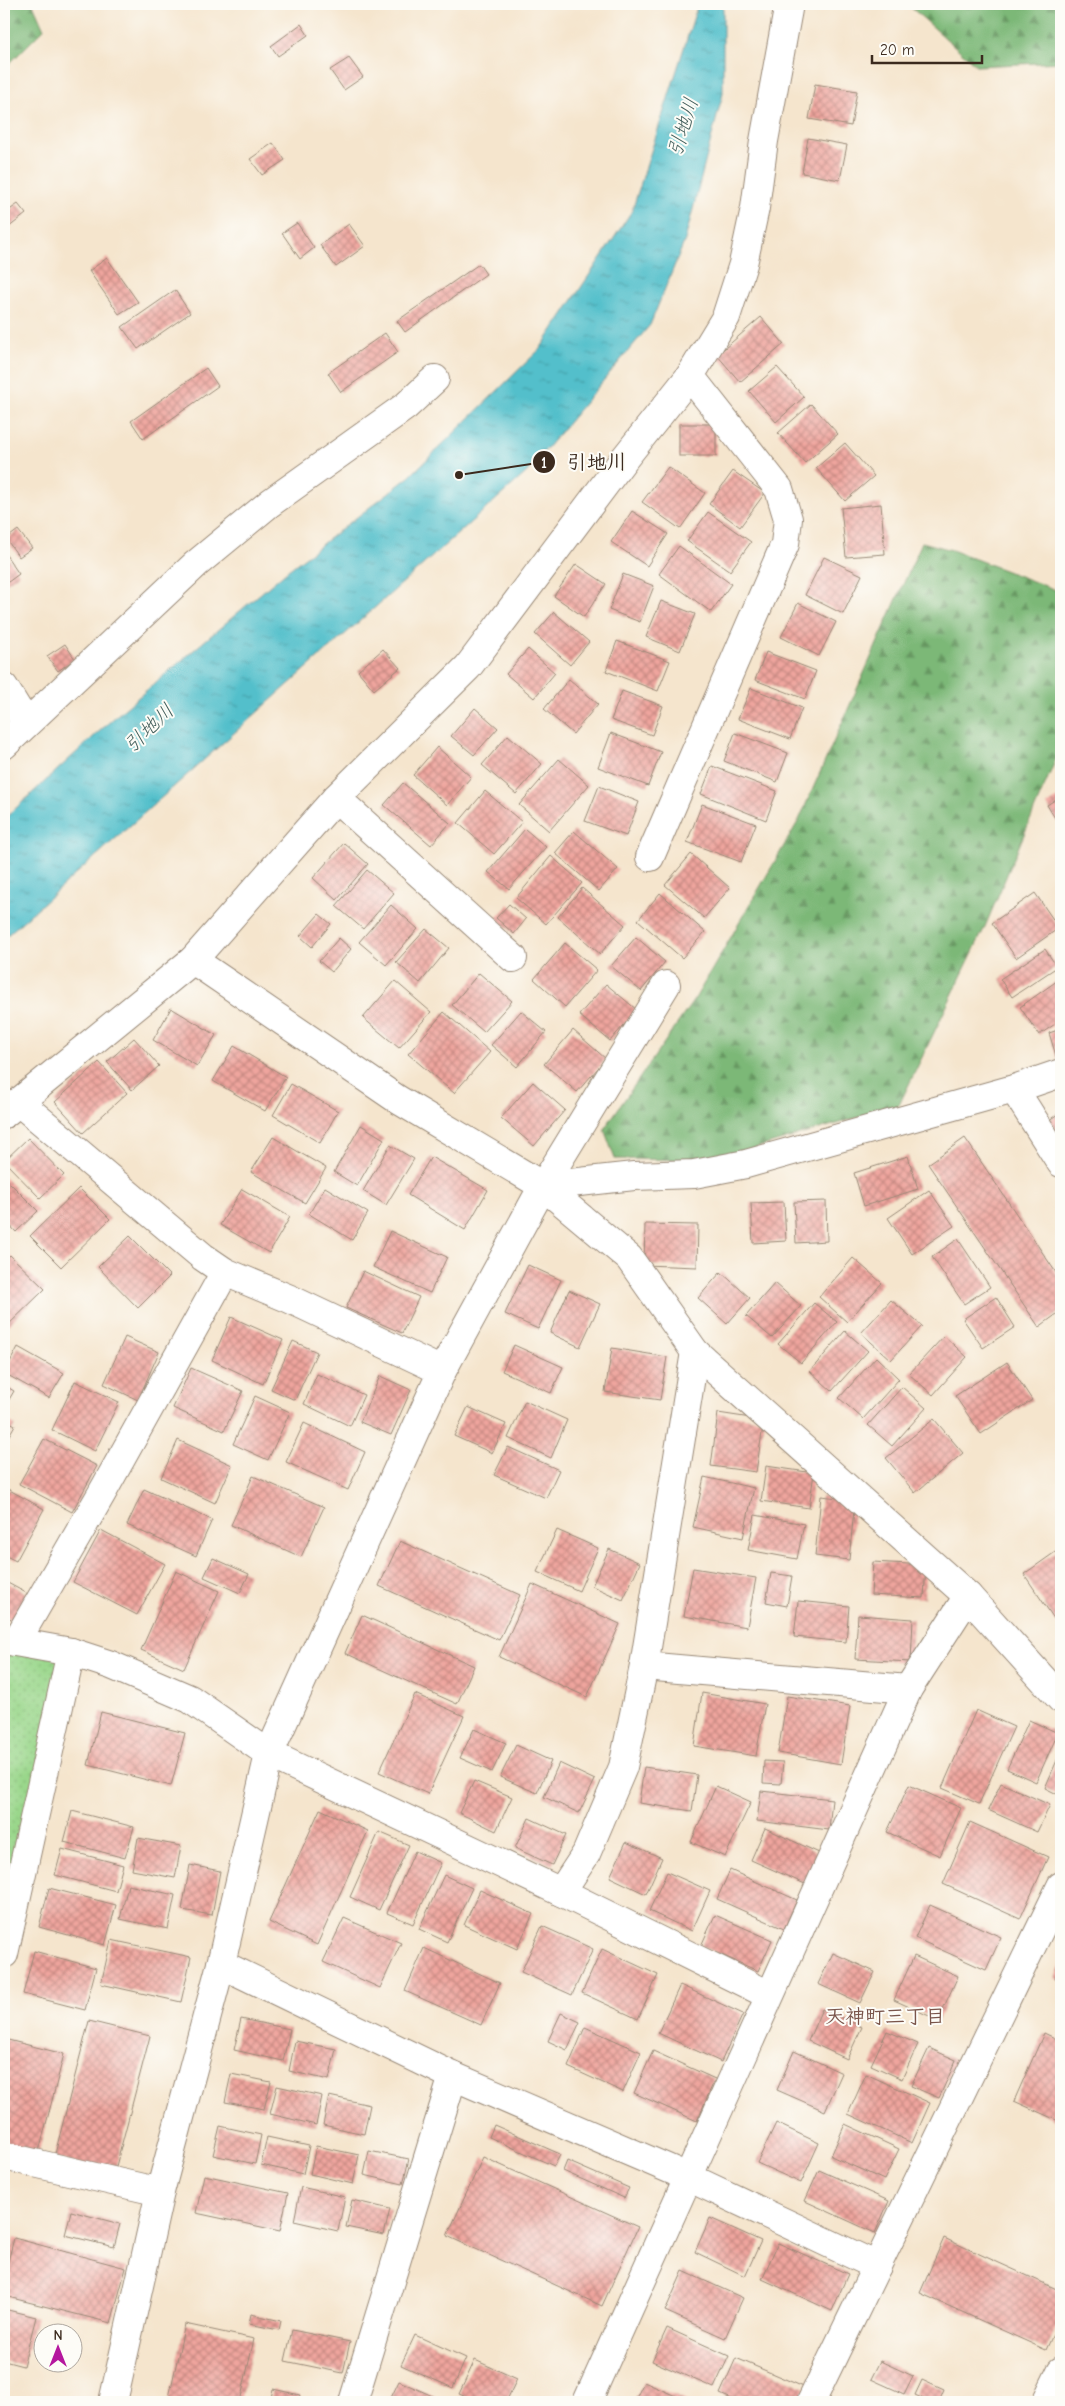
<svg xmlns="http://www.w3.org/2000/svg" width="1065" height="2406" viewBox="0 0 1065 2406" font-family="'Comic Neue','Klee One',sans-serif">
<style>
.forest{fill:url(#forest-firs);stroke:#5b714a}
.park{fill:url(#park-dots);stroke:#6a8054}
.water{fill:url(#water-ripples);stroke:#467474}
.building{fill:url(#building-cross-hatch)}
.lines{fill:none;stroke-linecap:round;stroke-linejoin:round}
.street-casing{stroke:#988876;stroke-width:30}
.secondary-casing{stroke:#988876;stroke-width:30}
.street{stroke:#fff;stroke-width:28}
.secondary{stroke:#fff;stroke-width:28}
.labels{text-anchor:middle;dominant-baseline:central;stroke-width:4;stroke-linejoin:round;paint-order:stroke}
.water-label{font-size:20px;font-style:italic;fill:#435e5b;stroke:#fdfcf7}
.neighbourhood-label{font-size:20px;font-weight:bold;fill:#7a554b;stroke:#fdfcf7}
.leader{fill:none;stroke:#3b2a1e;stroke-width:2}
.callout-dot{fill:#3b2a1e;stroke:#fdfcf7;stroke-width:2}
.mark-label{font-size:15px;text-anchor:middle;font-weight:bold;fill:#fff}
.callout-label{font-size:20px;text-anchor:middle;font-weight:bold;fill:#3b2a1e;stroke:#fdfcf7;stroke-width:4;stroke-linejoin:round;paint-order:stroke}
</style>
<defs>
<pattern id="forest-firs" width="22" height="20" patternUnits="userSpaceOnUse" patternTransform="scale(1.25)"><rect width="22" height="20" fill="#7bb877"/><path d="M5 1l3.5 6h-7zM16 11l3.5 6h-7z" fill="#669661"/></pattern>
<pattern id="park-dots" width="8" height="8" patternUnits="userSpaceOnUse" patternTransform="scale(1.25)"><rect width="8" height="8" fill="#9ad78b"/><path d="M2 2h.1M6 6h.1" fill="none" stroke="#86b978" stroke-width="1.8" stroke-linecap="round"/></pattern>
<pattern id="water-ripples" width="26" height="14" patternUnits="userSpaceOnUse" patternTransform="scale(1.25)"><rect width="26" height="14" fill="#52bfcb"/><path d="M2 4q2-2 4 0t4 0M15 11q2-2 4 0t4 0" fill="none" stroke="#459ba4"/></pattern>
<pattern id="building-cross-hatch" width="8" height="8" patternUnits="userSpaceOnUse" patternTransform="scale(1.25)"><rect width="8" height="8" fill="#efa59e"/><path d="M0 0l8 8M0 8l8-8" fill="none" stroke="#c38780"/></pattern>
</defs>
<rect width="100%" height="100%" fill="#fdfcf7"/>
<filter id="ink" filterUnits="userSpaceOnUse"><feTurbulence type="fractalNoise" baseFrequency=".02" numOctaves="2"/><feDisplacementMap in="SourceGraphic" scale="10" xChannelSelector="R" yChannelSelector="G"/><feConvolveMatrix kernelMatrix="1 2 1 2 8 2 1 2 1" color-interpolation-filters="sRGB"/></filter>
<filter id="wash" filterUnits="userSpaceOnUse"><feTurbulence type="fractalNoise" baseFrequency=".0096" numOctaves="4" result="noise"/><feDisplacementMap in="SourceGraphic" scale="20" xChannelSelector="R" yChannelSelector="G"/><feGaussianBlur stdDeviation="1.12" result="paint"/><feColorMatrix in="noise" values="0 0 0 0 0 0 0 0 0 0 0 0 0 0 0 0 0 1.4 0 .05"/><feComposite in="paint" operator="in"/></filter>
<g filter="url(#wash)">
<rect width="100%" height="100%" fill="#f5e5cd"/>
<g class="forest">
<path d="M4,4H33L44,29L4,69Z"/>
<path d="M907,4H1061V62L977,66Z"/>
<path d="M922,542L952,550L1061,592V747L984,929L899,1105L716,1160L615,1159L604,1129L696,997L799,820Z"/>
</g>
<path class="park" d="M4,1641L71,1652L4,1951Z"/>
<path class="water" d="M698,4H723V93L685,240L650,325L526,473L4,938V819L115,717L287,571L409,477L540,349L632,211Z"/>
<g id="blocks">
<g class="building">
<path d="M301,24L308,35L278,56L271,46Z"/>
<path d="M349,58L363,77L344,90L330,70Z"/>
<path d="M815,84L857,91L851,126L809,119Z"/>
<path d="M808,138L847,145L840,180L802,173Z"/>
<path d="M273,143L285,160L262,175L250,159Z"/>
<path d="M18,204L26,214L4,231V214Z"/>
<path d="M297,223L314,248L300,259L282,233Z"/>
<path d="M349,224L365,246L336,267L320,245Z"/>
<path d="M107,258L138,302L119,314L89,271Z"/>
<path d="M479,264L486,274L405,332L397,321Z"/>
<path d="M175,290L190,313L138,349L122,327Z"/>
<path d="M761,317L784,344L740,382L717,355Z"/>
<path d="M385,333L398,352L341,392L328,373Z"/>
<path d="M777,367L804,397L776,422L749,391Z"/>
<path d="M206,368L218,386L143,439L131,421Z"/>
<path d="M811,404L838,434L805,463L778,433Z"/>
<rect x="679" y="424" width="37" height="32"/>
<path d="M845,443L874,476L845,501L816,468Z"/>
<path d="M668,467L705,493L680,529L642,502Z"/>
<path d="M733,471L765,493L740,527L709,504Z"/>
<path d="M881,504L885,554L846,557L841,508Z"/>
<path d="M632,511L668,534L647,566L611,542Z"/>
<path d="M708,512L751,542L730,571L687,541Z"/>
<path d="M18,530L32,548L19,557L6,539Z"/>
<path d="M679,546L731,584L711,612L659,574Z"/>
<path d="M6,555L19,574L4,585V557Z"/>
<path d="M824,557L862,575L843,614L805,595Z"/>
<path d="M576,564L606,584L584,617L554,596Z"/>
<path d="M623,574L654,586L640,622L609,610Z"/>
<path d="M661,601L695,614L680,651L646,637Z"/>
<path d="M798,603L836,622L819,656L781,637Z"/>
<path d="M554,612L589,642L570,665L535,634Z"/>
<path d="M617,641L670,661L658,691L606,671Z"/>
<path d="M65,644L75,659L58,671L47,656Z"/>
<path d="M383,649L400,668L374,690L358,671Z"/>
<path d="M528,649L555,673L534,698L506,674Z"/>
<path d="M766,652L816,671L805,699L755,680Z"/>
<path d="M569,679L598,704L573,734L544,709Z"/>
<path d="M751,688L802,708L790,739L738,719Z"/>
<path d="M622,691L663,706L652,735L611,720Z"/>
<path d="M475,708L498,728L474,755L451,736Z"/>
<path d="M611,733L661,752L648,786L598,767Z"/>
<path d="M735,733L788,753L777,782L724,761Z"/>
<path d="M508,735L542,764L516,794L482,765Z"/>
<path d="M437,747L471,777L447,805L413,775Z"/>
<path d="M559,759L589,785L549,831L519,805Z"/>
<path d="M712,766L777,791L766,820L701,794Z"/>
<path d="M403,783L450,823L431,845L384,805Z"/>
<path d="M599,786L639,802L626,836L585,821Z"/>
<path d="M485,791L522,822L494,854L458,823Z"/>
<path d="M1061,796V828L1047,805Z"/>
<path d="M702,804L756,824L741,862L687,842Z"/>
<path d="M525,829L546,847L509,889L488,872Z"/>
<path d="M574,831L618,869L599,891L555,853Z"/>
<path d="M344,843L368,864L337,900L313,878Z"/>
<path d="M691,854L730,888L704,918L665,885Z"/>
<path d="M551,856L582,883L546,924L516,898Z"/>
<path d="M367,870L394,893L363,929L336,906Z"/>
<path d="M582,888L625,925L600,954L558,917Z"/>
<path d="M660,893L705,932L682,958L638,920Z"/>
<path d="M1035,893L1059,928L1016,958L992,923Z"/>
<path d="M509,904L526,919L514,934L496,918Z"/>
<path d="M391,905L418,929L386,965L359,942Z"/>
<path d="M319,914L331,924L312,947L300,936Z"/>
<path d="M426,929L449,948L420,983L396,962Z"/>
<path d="M636,937L665,962L641,991L611,966Z"/>
<path d="M339,938L351,949L332,972L319,961Z"/>
<path d="M565,943L597,970L565,1007L534,979Z"/>
<path d="M1045,949L1057,967L1012,997L1000,979Z"/>
<path d="M479,973L512,1001L484,1032L452,1005Z"/>
<path d="M1061,978V1020L1039,1035L1020,1007Z"/>
<path d="M395,981L431,1012L399,1048L363,1018Z"/>
<path d="M606,984L637,1010L610,1041L579,1015Z"/>
<path d="M171,1008L216,1035L197,1066L153,1040Z"/>
<path d="M521,1011L546,1032L517,1067L491,1045Z"/>
<path d="M444,1012L490,1052L454,1093L408,1054Z"/>
<path d="M1061,1029V1057L1057,1059L1049,1033Z"/>
<path d="M573,1030L606,1059L577,1092L544,1064Z"/>
<path d="M134,1038L159,1066L132,1090L107,1062Z"/>
<path d="M234,1046L286,1077L265,1111L213,1081Z"/>
<path d="M99,1062L127,1093L83,1133L55,1102Z"/>
<path d="M533,1082L565,1110L534,1146L501,1118Z"/>
<path d="M291,1084L338,1111L320,1143L273,1115Z"/>
<path d="M1061,1112V1137L1049,1120Z"/>
<path d="M361,1125L384,1139L357,1186L334,1172Z"/>
<path d="M273,1137L326,1168L305,1203L251,1172Z"/>
<path d="M28,1138L64,1175L40,1198L4,1161Z"/>
<path d="M965,1138L1061,1280V1311L1039,1327L928,1164Z"/>
<path d="M390,1145L414,1159L386,1205L363,1191Z"/>
<path d="M908,1156L918,1189L864,1206L854,1173Z"/>
<path d="M431,1157L488,1190L465,1230L408,1195Z"/>
<path d="M4,1177L38,1211L16,1232L4,1219Z"/>
<path d="M325,1187L368,1213L352,1240L309,1214Z"/>
<path d="M79,1188L110,1219L61,1267L30,1236Z"/>
<path d="M242,1189L290,1217L269,1253L220,1225Z"/>
<path d="M929,1190L954,1226L912,1254L888,1218Z"/>
<path d="M826,1201L827,1241L796,1243L794,1202Z"/>
<path d="M784,1202L786,1241L753,1243L751,1203Z"/>
<path d="M645,1224L698,1225L697,1267L644,1265Z"/>
<path d="M390,1231L447,1257L430,1293L373,1267Z"/>
<path d="M130,1236L170,1276L138,1308L98,1267Z"/>
<path d="M958,1239L990,1287L964,1304L932,1257Z"/>
<path d="M10,1255L45,1289L4,1329V1261Z"/>
<path d="M853,1258L882,1283L847,1322L819,1297Z"/>
<path d="M528,1265L561,1280L538,1329L505,1314Z"/>
<path d="M363,1271L419,1297L402,1333L346,1308Z"/>
<path d="M721,1272L750,1298L727,1324L698,1298Z"/>
<path d="M775,1283L801,1306L772,1338L746,1316Z"/>
<path d="M569,1290L600,1304L580,1347L550,1333Z"/>
<path d="M996,1297L1015,1327L983,1348L963,1319Z"/>
<path d="M891,1300L922,1326L891,1360L861,1333Z"/>
<path d="M814,1303L837,1322L801,1363L778,1344Z"/>
<path d="M231,1317L283,1340L263,1384L212,1360Z"/>
<path d="M845,1331L868,1351L832,1391L810,1371Z"/>
<path d="M944,1336L967,1357L933,1395L909,1374Z"/>
<path d="M125,1337L159,1352L138,1400L104,1384Z"/>
<path d="M293,1341L317,1352L295,1400L271,1389Z"/>
<path d="M514,1345L563,1367L551,1393L502,1371Z"/>
<path d="M18,1347L64,1373L49,1398L4,1373Z"/>
<path d="M612,1348L667,1357L660,1400L605,1392Z"/>
<path d="M876,1357L899,1379L863,1419L839,1398Z"/>
<path d="M1007,1362L1032,1400L981,1434L955,1396Z"/>
<path d="M191,1368L243,1391L224,1431L173,1408Z"/>
<path d="M317,1374L364,1395L350,1426L304,1404Z"/>
<path d="M380,1376L411,1390L391,1435L360,1422Z"/>
<path d="M75,1381L119,1402L95,1451L52,1430Z"/>
<path d="M4,1385L14,1391L4,1408Z"/>
<path d="M902,1387L926,1408L892,1446L868,1425Z"/>
<path d="M255,1396L290,1412L268,1460L233,1444Z"/>
<path d="M525,1401L567,1420L551,1458L508,1438Z"/>
<path d="M468,1407L506,1424L492,1453L454,1436Z"/>
<path d="M718,1413L764,1420L756,1472L711,1466Z"/>
<path d="M4,1418L15,1425L4,1444Z"/>
<path d="M934,1419L963,1453L915,1493L886,1458Z"/>
<path d="M304,1423L365,1452L348,1490L286,1462Z"/>
<path d="M44,1439L97,1466L72,1512L19,1484Z"/>
<path d="M178,1440L232,1465L215,1503L161,1478Z"/>
<path d="M508,1447L559,1470L546,1498L494,1475Z"/>
<path d="M766,1466L814,1473L809,1508L761,1501Z"/>
<path d="M253,1476L324,1507L301,1557L231,1525Z"/>
<path d="M704,1477L754,1488L743,1538L693,1527Z"/>
<path d="M4,1487L44,1509L16,1561L4,1555Z"/>
<path d="M144,1489L212,1520L196,1556L127,1525Z"/>
<path d="M821,1496L855,1500L849,1560L815,1556Z"/>
<path d="M755,1515L804,1524L797,1559L748,1550Z"/>
<path d="M101,1530L165,1564L137,1615L73,1582Z"/>
<path d="M557,1530L598,1548L579,1591L537,1572Z"/>
<path d="M400,1541L520,1595L499,1640L379,1586Z"/>
<path d="M1061,1548V1629L1024,1574Z"/>
<path d="M609,1549L640,1563L623,1600L592,1586Z"/>
<path d="M213,1558L249,1574L240,1593L204,1577Z"/>
<path d="M873,1562L926,1565L924,1598L871,1595Z"/>
<path d="M693,1568L756,1578L747,1627L684,1616Z"/>
<path d="M176,1571L219,1591L184,1669L141,1650Z"/>
<path d="M771,1573L792,1576L787,1606L766,1602Z"/>
<path d="M4,1581L28,1594L13,1620L4,1615Z"/>
<path d="M532,1584L620,1624L587,1697L499,1657Z"/>
<path d="M798,1601L849,1606L846,1642L794,1637Z"/>
<path d="M362,1615L474,1666L457,1704L345,1653Z"/>
<path d="M858,1615L913,1619L911,1662L855,1659Z"/>
<path d="M702,1693L765,1704L756,1756L694,1746Z"/>
<path d="M415,1694L464,1716L428,1794L379,1772Z"/>
<path d="M787,1696L850,1706L841,1764L778,1753Z"/>
<path d="M976,1710L1014,1727L979,1804L942,1788Z"/>
<path d="M101,1712L185,1733L171,1786L88,1765Z"/>
<path d="M1029,1720L1058,1733L1036,1782L1007,1769Z"/>
<path d="M474,1729L506,1743L492,1772L460,1758Z"/>
<path d="M516,1745L551,1761L537,1793L500,1777Z"/>
<path d="M1061,1751V1796L1045,1788Z"/>
<path d="M764,1761L783,1762L781,1784L763,1783Z"/>
<path d="M559,1763L595,1780L579,1813L544,1797Z"/>
<path d="M644,1767L697,1775L692,1811L639,1803Z"/>
<path d="M474,1781L512,1797L496,1831L459,1813Z"/>
<path d="M1001,1783L1050,1805L1037,1832L988,1810Z"/>
<path d="M909,1785L961,1808L940,1856L887,1832Z"/>
<path d="M716,1786L751,1802L725,1857L691,1842Z"/>
<path d="M761,1791L832,1799L829,1830L757,1821Z"/>
<path d="M320,1809L368,1831L317,1945L269,1922Z"/>
<path d="M72,1811L134,1827L125,1858L64,1842Z"/>
<path d="M529,1818L566,1835L552,1865L515,1848Z"/>
<path d="M970,1822L1048,1857L1020,1919L943,1884Z"/>
<path d="M765,1828L819,1853L805,1884L751,1860Z"/>
<path d="M379,1832L409,1845L379,1910L350,1897Z"/>
<path d="M138,1838L181,1846L175,1878L132,1870Z"/>
<path d="M626,1842L662,1858L646,1894L610,1877Z"/>
<path d="M62,1849L123,1865L116,1891L55,1875Z"/>
<path d="M415,1851L441,1863L413,1924L387,1913Z"/>
<path d="M190,1865L220,1871L212,1915L182,1910Z"/>
<path d="M730,1870L797,1900L784,1929L717,1899Z"/>
<path d="M667,1872L710,1891L692,1931L649,1911Z"/>
<path d="M444,1875L472,1888L447,1942L419,1929Z"/>
<path d="M128,1885L175,1895L168,1929L120,1919Z"/>
<path d="M49,1888L116,1905L105,1945L39,1927Z"/>
<path d="M480,1890L533,1914L517,1949L464,1925Z"/>
<path d="M930,1905L1001,1937L986,1970L915,1938Z"/>
<path d="M715,1915L772,1940L758,1971L701,1946Z"/>
<path d="M344,1918L401,1943L380,1988L323,1962Z"/>
<path d="M542,1926L593,1949L572,1995L521,1972Z"/>
<path d="M111,1940L191,1957L181,2002L101,1984Z"/>
<path d="M424,1948L500,1983L481,2025L405,1991Z"/>
<path d="M602,1949L658,1975L638,2019L582,1993Z"/>
<path d="M34,1951L96,1968L85,2010L23,1994Z"/>
<path d="M833,1953L875,1972L860,2003L818,1984Z"/>
<path d="M914,1956L958,1976L938,2020L894,2000Z"/>
<path d="M1061,1964V1981L1055,1978Z"/>
<path d="M680,1985L743,2014L721,2062L658,2033Z"/>
<path d="M822,2009L862,2027L847,2059L808,2041Z"/>
<path d="M561,2013L580,2022L567,2050L548,2041Z"/>
<path d="M241,2019L290,2029L283,2061L234,2050Z"/>
<path d="M89,2021L150,2036L114,2174L54,2158Z"/>
<path d="M585,2027L641,2052L623,2092L568,2067Z"/>
<path d="M887,2031L918,2044L902,2079L871,2065Z"/>
<path d="M1044,2033L1061,2041V2122L1014,2101Z"/>
<path d="M4,2039L64,2054L38,2155L4,2146Z"/>
<path d="M295,2041L336,2049L329,2080L289,2071Z"/>
<path d="M929,2048L956,2060L939,2098L911,2086Z"/>
<path d="M653,2051L715,2079L697,2121L634,2093Z"/>
<path d="M794,2051L842,2073L825,2111L777,2090Z"/>
<path d="M231,2074L271,2082L264,2109L225,2102Z"/>
<path d="M866,2074L930,2103L912,2143L848,2114Z"/>
<path d="M277,2086L322,2096L316,2125L270,2114Z"/>
<path d="M329,2096L370,2105L364,2134L323,2125Z"/>
<path d="M776,2123L819,2143L801,2183L757,2163Z"/>
<path d="M845,2124L899,2149L884,2180L831,2156Z"/>
<path d="M494,2125L560,2154L554,2166L489,2137Z"/>
<path d="M220,2126L261,2135L255,2164L213,2155Z"/>
<path d="M267,2137L309,2146L303,2174L261,2165Z"/>
<path d="M316,2146L359,2155L353,2184L310,2174Z"/>
<path d="M369,2151L409,2159L403,2184L364,2175Z"/>
<path d="M483,2157L638,2227L602,2306L447,2236Z"/>
<path d="M567,2161L629,2188L624,2198L563,2171Z"/>
<path d="M819,2170L889,2201L875,2233L805,2201Z"/>
<path d="M204,2175L288,2193L280,2231L196,2213Z"/>
<path d="M301,2187L345,2197L338,2231L294,2221Z"/>
<path d="M352,2200L390,2209L384,2235L346,2227Z"/>
<path d="M71,2211L120,2224L114,2247L65,2235Z"/>
<path d="M710,2218L761,2241L745,2276L695,2252Z"/>
<path d="M14,2238L126,2268L111,2323L4,2296V2278Z"/>
<path d="M944,2238L1061,2291V2317L1046,2350L920,2293Z"/>
<path d="M778,2243L848,2274L832,2311L762,2279Z"/>
<path d="M683,2271L743,2298L725,2338L665,2311Z"/>
<path d="M4,2309L36,2317L23,2366L4,2361Z"/>
<path d="M251,2314L281,2321L279,2330L249,2324Z"/>
<path d="M185,2324L254,2339L240,2402H168Z"/>
<path d="M667,2328L729,2356L714,2388L652,2361Z"/>
<path d="M292,2330L350,2342L343,2373L285,2361Z"/>
<path d="M415,2335L466,2358L453,2388L401,2365Z"/>
<path d="M736,2358L806,2388L800,2402H739L720,2394Z"/>
<path d="M475,2360L517,2379L506,2402H478L459,2394Z"/>
<path d="M880,2361L913,2376L904,2394L871,2379Z"/>
<path d="M922,2380L944,2390L939,2402H930L915,2395Z"/>
<path d="M399,2381L446,2402H389Z"/>
<path d="M644,2382L689,2402H634Z"/>
<path d="M273,2389L300,2395L298,2402H270Z"/>
<path d="M889,2396L903,2402H886Z"/>
</g>
</g>
</g>
<g filter="url(#ink)">
<use href="#blocks" fill-opacity="0" stroke="#988876" stroke-width="1"/>
<g class="lines">
<g class="street-casing">
<g id="street">
<path d="M4,687L26,723"/>
<path d="M4,745L196,564L270,503L406,406L435,379"/>
<path d="M336,798L513,958"/>
<path d="M650,857L785,544L788,519L779,489L690,376"/>
<path d="M193,960L397,1099L543,1186L629,1258L695,1352L968,1596L1061,1699"/>
<path d="M1014,1089L1061,1163"/>
<path d="M20,1103L203,1257L225,1272L290,1299L442,1371"/>
<path d="M4,1114L193,960L336,798L468,667L624,459L690,376L726,317L743,264L755,208L764,141L789,4"/>
<path d="M543,1186L634,1176L694,1174L746,1164L1014,1089L1061,1073"/>
<path d="M4,1640L71,1652L111,1665L190,1699L269,1754L561,1892L769,1995"/>
<path d="M16,1642L102,1493L225,1272"/>
<path d="M644,1666L908,1689"/>
<path d="M561,1892L586,1854L623,1767L644,1666L695,1352"/>
<path d="M4,1954L71,1652"/>
<path d="M221,1964L453,2076L688,2177L877,2266"/>
<path d="M4,2156L160,2192"/>
<path d="M113,2402L160,2192L221,1964L269,1754L442,1371L543,1186L666,985"/>
<path d="M353,2402L453,2076"/>
<path d="M587,2402L908,1689L968,1596"/>
<path d="M1046,2402L1061,2371"/>
</g>
</g>
<g class="secondary-casing">
<path id="secondary" d="M811,2402L1061,1886"/>
</g>
<use href="#street" class="street"/>
<use href="#secondary" class="secondary"/>
</g>
</g>
<g class="labels">
<g class="water-label">
<text transform="translate(683 127) rotate(-73)">引地川</text>
<text transform="translate(149 728) rotate(-44)">引地川</text>
</g>
<g class="neighbourhood-label">
<text x="885" y="2016">天神町三丁目</text>
</g>
</g>
<path class="leader" d="M459 475L544 462"/>
<g class="callout-dot">
<circle cx="459" cy="475" r="5"/>
<circle cx="544" cy="462" r="12"/>
</g>
<g class="mark-label">
<text x="544" y="468">1</text>
</g>
<g class="callout-label">
<text x="597" y="469">引地川</text>
</g>
<rect width="1065" height="2406" fill="none" stroke="#fdfcf7" stroke-width="20"/>
<g transform="translate(58 2348)"><circle r="24" fill="#fdfcf7" stroke="#afa8a0"/>
<path d="M0-4L9 19L0 12L-9 19Z" fill="#b5179e"/>
<text y="-8" font-size="14" font-weight="bold" text-anchor="middle" fill="#3b2a1e">N</text>
</g>
<path d="M872 55v8h110v-8" fill="none" stroke="#3b2a1e" stroke-width="2.5"/>
<text x="880" y="55" font-size="15" fill="#3b2a1e" stroke="#fdfcf7" stroke-width="4" paint-order="stroke">20 m</text>
</svg>
